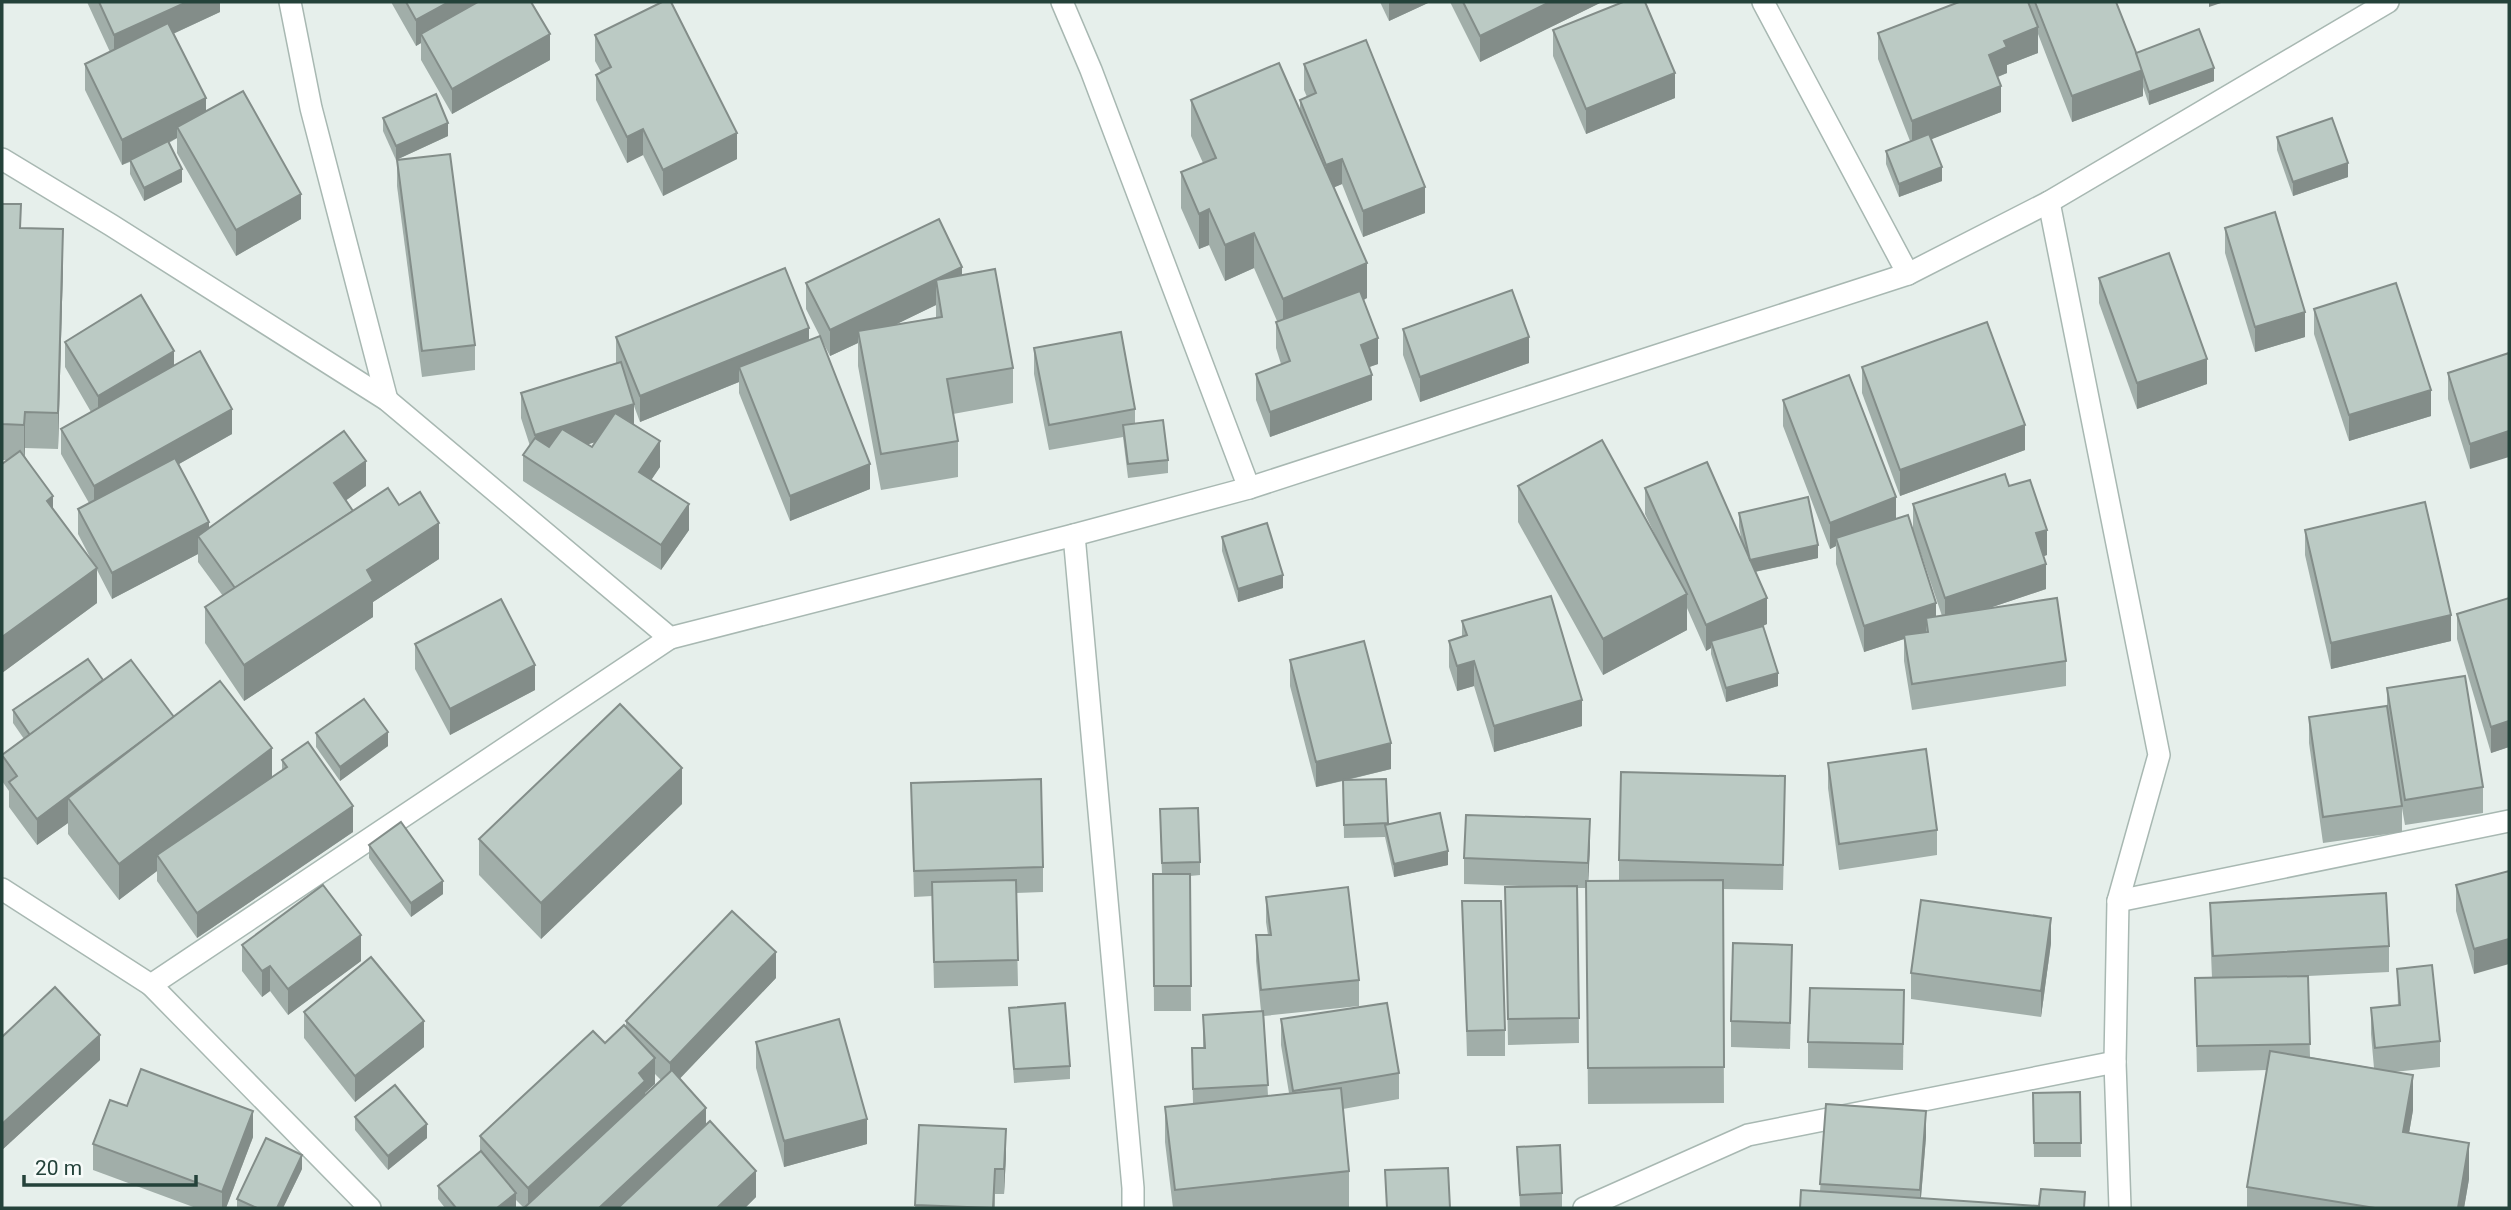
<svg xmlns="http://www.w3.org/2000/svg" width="2511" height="1210" viewBox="0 0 2511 1210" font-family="Roboto,sans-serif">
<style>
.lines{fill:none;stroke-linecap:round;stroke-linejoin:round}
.minor-casing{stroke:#a8b8b2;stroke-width:24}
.minor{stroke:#fff;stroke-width:21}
.wall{fill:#a1aea9;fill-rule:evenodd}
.shaded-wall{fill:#838d89}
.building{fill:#bbcac4;stroke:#838d89;stroke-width:2}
</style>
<rect width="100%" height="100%" fill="#e6efeb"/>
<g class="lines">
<g class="minor-casing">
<g id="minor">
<path d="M290,2L311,108L387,400"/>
<path d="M1062,2L1091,70L1249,488"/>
<path d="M1763,2L1908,274"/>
<path d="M2,159L111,225L387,400L670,638L1074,535L1249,488L1908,274L2049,202L2388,2"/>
<path d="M2049,202L2159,755L2118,901L2115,1062L2120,1208"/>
<path d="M1074,535L1133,1188V1208"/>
<path d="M2,889L151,985L670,638"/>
<path d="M2118,901L2509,821"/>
<path d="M151,985L370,1208"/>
<path d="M1584,1208L1748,1135L2115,1062"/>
</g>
</g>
<use href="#minor" class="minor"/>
</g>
<g class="wall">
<path d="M87,2H220V12L173,34L206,111L301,219L236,256L177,153V138L169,143L182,182L144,201L130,174V162L122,165L85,90V64L110,52Z"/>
<path d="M391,2H531L550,60L452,114L421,60V43L416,46Z"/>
<path d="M1380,2H1428V3L1389,21Z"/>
<path d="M1450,2H1602L1480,62Z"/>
<path d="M1956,2H2116L2136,53L2214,81L2149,105L2143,87V96L2072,122L2038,34V53L2007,65V73L1998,77L2001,112L1931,139L1942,181L1899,197L1886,164V151L1910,141L1878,59V33L1956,3Z"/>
<path d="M1553,30L1675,98L1586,134L1553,56Z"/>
<path d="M595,35L737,159L663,196L643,155L627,163L596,100V75L601,72L595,61Z"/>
<path d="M1304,64L1425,213L1363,237L1342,184L1334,187L1367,298L1364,300L1378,364L1369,367L1372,400L1270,437L1256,400V374L1281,364L1276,348V322L1277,321L1254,268L1225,281L1209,245L1199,249L1181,208V172L1203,163L1191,136V100L1300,110V100L1307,97L1304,90Z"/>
<path d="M383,118L448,136L396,160L383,131Z"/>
<path d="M2277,137L2348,177L2293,196L2277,150Z"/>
<path d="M397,160L475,345V370L422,377L397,186Z"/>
<path d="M2,204L21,228L63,265L58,449L25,448V456L53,509L92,561L78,534V509L89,503L61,454V429L91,412L65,367V342L174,365L232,434L179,464L209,528L366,486L346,500L353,511L399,505L439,559L373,602V617L244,701L205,643V607L223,596L198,562V554L112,599L97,570V603L2,673V464L7,460H2Z"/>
<path d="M2225,228L2305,337L2255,352L2225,253Z"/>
<path d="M962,275L1013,368V403L953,414L958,441V477L881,490L858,366V343L830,356L806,309V283ZM936,305V318L896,324Z"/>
<path d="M2099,278L2207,384L2137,409L2099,303Z"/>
<path d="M2314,309L2431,416L2349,441L2314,334Z"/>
<path d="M1403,329L1529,363L1420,402L1403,355Z"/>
<path d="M616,337L809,340L870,489L790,521L739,393V382L640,422L634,406V424L660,467L651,480L689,530L661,570L523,481V455L530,446L521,418V393L616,363ZM596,442L592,447L587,444Z"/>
<path d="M1034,348L1135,409V423L1168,460V473L1128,478L1123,437L1049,450L1034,374Z"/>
<path d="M2509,353L2470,469L2448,399V373Z"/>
<path d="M1862,367L2025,450L1900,496L1862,393Z"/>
<path d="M1783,400L1896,519L1936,617L1942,616L1913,530V504L2009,486L2047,555L2043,556L2046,589L1989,608L2066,661V686L1912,710L1904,661V639L1864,652L1836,564V546L1830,549L1783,426Z"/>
<path d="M1518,486L1657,539L1645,514V488L1742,542L1739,527V513L1818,558L1755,572L1767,624L1763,626L1778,686L1726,702L1711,654V648L1706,651L1687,608V630L1603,675L1518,522Z"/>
<path d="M2305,530L2451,641L2331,669L2305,555Z"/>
<path d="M1222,537L1283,588L1238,602L1222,551Z"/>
<path d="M2509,598V747L2491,753L2457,639V614Z"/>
<path d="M1462,621L1582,726L1494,752L1474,686L1457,691L1449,667V641L1462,637Z"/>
<path d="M415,644L535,690L450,735L415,669Z"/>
<path d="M1290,660L1391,769L1347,780L1386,779L1388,824L1448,865L1394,877L1385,837L1344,838L1343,781L1316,787L1290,686Z"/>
<path d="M103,680L174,717L272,777L282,771V760L353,832L197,938L157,881V871L119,900L68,834V823L37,845L9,807V791L2,781V755L24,739L13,723V710Z"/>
<path d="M2387,688L2483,787V813L2405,825L2402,808V832L2323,843L2309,743V717L2387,706Z"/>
<path d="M316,733L388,746L340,781L316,747Z"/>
<path d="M1828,763L1937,830V855L1839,870L1828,788Z"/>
<path d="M911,783L1043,867V892L1016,893L1018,986L934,988L932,896L914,897Z"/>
<path d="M1785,802L1783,890L1723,889L1724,1103L1588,1104L1586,888H1578L1579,1043L1508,1045L1505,887H1545L1464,884V858L1590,845L1588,881H1619V860Z"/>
<path d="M682,804L541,939L479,875V839Z"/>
<path d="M1160,822L1200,862V875L1190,876L1191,1011H1154L1153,874H1162Z"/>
<path d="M369,845L443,894L411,917L369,858Z"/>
<path d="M2509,871L2474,974L2456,911V885Z"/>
<path d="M1266,897L1359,980V1006L1264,1016L1268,1096L1289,1093L1281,1045V1019L1399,1073V1099L1343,1109L1349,1171V1207L1334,1208H1173L1165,1142V1107L1193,1104L1192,1048H1203V1015L1261,1011L1256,961V935H1268L1266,922Z"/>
<path d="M1462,901L1505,1030V1056H1467Z"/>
<path d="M2210,903L2389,946V972L2308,976L2310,1057L2374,1068L2371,1034V1008L2398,1006L2397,969L2440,1041V1067L2394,1072L2413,1110L2409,1133L2469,1179L2464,1208H2247V1187L2267,1070L2197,1072L2195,978H2212L2210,929Z"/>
<path d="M2051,943L2041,1017L1911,999V973Z"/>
<path d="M242,945L361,961L288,1015L270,991L262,997L242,971Z"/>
<path d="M1792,971L1790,1049L1731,1047V1021Z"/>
<path d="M776,978L679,1079L706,1125L756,1197L745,1208H524L516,1200V1207L514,1208H445L438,1199V1186L480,1151V1136L626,1027V1021ZM655,1074L661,1080L645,1095V1093L655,1084Z"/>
<path d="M1904,990L1903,1070L1808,1068V1042Z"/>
<path d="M1009,1008L1070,1066V1079L1014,1083Z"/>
<path d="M304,1012L424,1047L355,1102L304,1038Z"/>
<path d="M2,1037L100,1060L2,1150Z"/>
<path d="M756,1042L867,1144L784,1167L756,1068Z"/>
<path d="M2080,1092L2081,1157H2034L2033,1093Z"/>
<path d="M1826,1104L1926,1111V1137L1921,1198L2039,1206L2041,1189L2085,1192V1208H1800L1801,1190L1820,1191Z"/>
<path d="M127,1106L253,1137L226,1208H196L93,1170V1144Z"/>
<path d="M355,1117L427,1138L388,1170L355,1130Z"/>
<path d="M919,1125L1006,1155L1004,1194H995V1208H915Z"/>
<path d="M1517,1147L1562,1193V1207L1520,1208Z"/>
<path d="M302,1169L283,1208H237V1199Z"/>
</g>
<g class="shaded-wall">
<path d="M187,2H220V12L114,61V35Z"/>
<path d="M449,2H496L421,34V43L416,46V20Z"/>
<path d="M1389,2H1428V3L1389,21Z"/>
<path d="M1550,2H1602L1480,62V36Z"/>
<path d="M2209,2H2224L2209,7Z"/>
<path d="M2038,27V53L2007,65V73L1989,80V55L2004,41Z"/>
<path d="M550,34V60L452,114V89Z"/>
<path d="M2214,68V81L2149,105V92Z"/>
<path d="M2143,70V96L2072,122V96Z"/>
<path d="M1675,73V98L1586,134V109Z"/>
<path d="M2001,86V112L1912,147V121Z"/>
<path d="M206,98V124L177,127V138L122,165V140Z"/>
<path d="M448,123V136L396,160V146Z"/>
<path d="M643,129V155L627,163V137Z"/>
<path d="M737,133V159L663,196V170Z"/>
<path d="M1342,159V184L1326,191V165Z"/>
<path d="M2348,163V177L2293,196V182Z"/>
<path d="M1942,167V181L1899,197V184Z"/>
<path d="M182,169V182L144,201V188Z"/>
<path d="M1425,187V213L1363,237V211Z"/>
<path d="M301,194V219L236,256V230Z"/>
<path d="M1209,209V245L1199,249V214Z"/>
<path d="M63,229V265L58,449V413Z"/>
<path d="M1254,233V268L1225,281V245Z"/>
<path d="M1367,263V298L1283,334V299Z"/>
<path d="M962,267V293L936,280Z"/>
<path d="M936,280V305L860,342L858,331V343L830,356V330Z"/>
<path d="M2305,312V337L2255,352V327Z"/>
<path d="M809,328V353L739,367V382L640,422V396Z"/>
<path d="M1529,337V363L1420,402V377Z"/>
<path d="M1378,338V364L1361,370V345Z"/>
<path d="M174,351V377L98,422V396Z"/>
<path d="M2207,359V384L2137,409V383Z"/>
<path d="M1372,375V400L1270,437V412Z"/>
<path d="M2431,390V416L2349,441V415Z"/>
<path d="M634,404V430L535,461V435Z"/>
<path d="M232,409V434L94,512V486Z"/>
<path d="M25,412V448L24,461V425Z"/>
<path d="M2025,425V450L1900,496V470Z"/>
<path d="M2509,431V457L2470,469V444Z"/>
<path d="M660,441V467L639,498V472Z"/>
<path d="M366,461V486L334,509V483Z"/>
<path d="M870,464V489L790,521V496Z"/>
<path d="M53,496V532L47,501Z"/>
<path d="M1896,497V523L1836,538V546L1830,549V523Z"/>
<path d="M689,504V530L661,570V545Z"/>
<path d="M209,522V548L198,536V554L112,599V573Z"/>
<path d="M439,523V559L373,602V617L244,701V665L367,570Z"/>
<path d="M2047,530V555L2036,559V533Z"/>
<path d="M1818,545V558L1749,573V560Z"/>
<path d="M2046,564V589L1945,623V598Z"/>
<path d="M97,568V603L2,673V637Z"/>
<path d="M1283,575V588L1238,602V589Z"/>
<path d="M1687,594V630L1603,675V639Z"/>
<path d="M1767,598V624L1713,647L1711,641V648L1706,651V625Z"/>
<path d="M1936,603V629L1926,618V632L1904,635V639L1864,652V626Z"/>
<path d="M2451,615V641L2331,669V643Z"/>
<path d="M1474,661V686L1457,691V666Z"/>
<path d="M535,665V690L450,735V709Z"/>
<path d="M1778,673V686L1726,702V688Z"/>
<path d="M1582,700V726L1494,752V726Z"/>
<path d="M174,717L68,798V823L37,845V819Z"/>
<path d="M2509,721V747L2491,753V727Z"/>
<path d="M388,732V746L340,781V767Z"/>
<path d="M1391,743V769L1316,787V762Z"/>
<path d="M272,748V784L157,855V871L119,900V864Z"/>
<path d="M682,768V804L541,939V903Z"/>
<path d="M353,806V832L197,938V913Z"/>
<path d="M1590,819V845L1588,888V863Z"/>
<path d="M1448,851V865L1394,877V864Z"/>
<path d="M443,881V894L411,917V903Z"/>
<path d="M2051,918V943L2041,1017V991Z"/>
<path d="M361,935V961L288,1015V989Z"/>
<path d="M2509,939V964L2474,974V949Z"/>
<path d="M776,952V978L670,1089V1063Z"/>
<path d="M270,966V991L262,997V971Z"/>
<path d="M424,1021V1047L355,1102V1076Z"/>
<path d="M100,1035V1060L2,1150V1124Z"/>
<path d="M655,1058V1084L645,1093V1107L528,1208V1188L639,1073Z"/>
<path d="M2413,1075V1110L2403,1168V1132Z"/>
<path d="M706,1108V1134L627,1208H599Z"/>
<path d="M253,1111V1137L226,1208H222V1192Z"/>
<path d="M1926,1111V1137L1920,1208V1190Z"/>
<path d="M867,1119V1144L784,1167V1141Z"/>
<path d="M427,1124V1138L388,1170V1156Z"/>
<path d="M1006,1129V1155L1004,1194V1169Z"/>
<path d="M2469,1143V1179L2464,1208H2458Z"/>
<path d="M302,1155V1169L283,1208H277Z"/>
<path d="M756,1171V1197L745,1208H717Z"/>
<path d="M516,1193V1207L514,1208H497Z"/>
</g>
<g class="building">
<path d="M99,2H187L114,35Z"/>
<path d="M406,2H449L416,20Z"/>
<path d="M478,2H531L550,34L452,89L421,34Z"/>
<path d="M662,2H671L737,133L663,170L643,129L627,137L596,75L611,67L595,35Z"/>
<path d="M1463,2H1550L1480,36Z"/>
<path d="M1623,2H1645L1675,73L1586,109L1553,30Z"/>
<path d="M1959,2H2028L2038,27L2004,41L2007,47L1989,55L2001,86L1912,121L1878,33Z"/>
<path d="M2035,2H2116L2143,70L2072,96Z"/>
<path d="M168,23L206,98L122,140L85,64Z"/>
<path d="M2199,29L2214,68L2149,92L2136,53Z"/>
<path d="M1366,40L1425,187L1363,211L1342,159L1326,165L1300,100L1316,93L1304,64Z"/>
<path d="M1279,63L1367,263L1283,299L1254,233L1225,245L1209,209L1199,214L1181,172L1216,158L1191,100Z"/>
<path d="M243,91L301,194L236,230L177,127Z"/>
<path d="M436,94L448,123L396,146L383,118Z"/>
<path d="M2332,118L2348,163L2293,182L2277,137Z"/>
<path d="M1929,134L1942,167L1899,184L1886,151Z"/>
<path d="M168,141L182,169L144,188L130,160Z"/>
<path d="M450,154L475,345L422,351L397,160Z"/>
<path d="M2,204H21L20,228L63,229L58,413L25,412L24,425L2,424Z"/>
<path d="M2275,212L2305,312L2255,327L2225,228Z"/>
<path d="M939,219L962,267L830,330L806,283Z"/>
<path d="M2169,253L2207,359L2137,383L2099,278Z"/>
<path d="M785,268L809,328L640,396L616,337Z"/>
<path d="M995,269L1013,368L947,379L958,441L881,454L858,331L942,317L936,280Z"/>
<path d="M2396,283L2431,390L2349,415L2314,309Z"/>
<path d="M1512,290L1529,337L1420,377L1403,329Z"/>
<path d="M1360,291L1378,338L1361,345L1372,375L1270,412L1256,374L1290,361L1276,322Z"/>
<path d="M141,295L174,351L98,396L65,342Z"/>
<path d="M1987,322L2025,425L1900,470L1862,367Z"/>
<path d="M1121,332L1135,409L1049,425L1034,348Z"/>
<path d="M820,336L870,464L790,496L739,367Z"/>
<path d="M200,351L232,409L94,486L61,429Z"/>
<path d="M2509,353V431L2470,444L2448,373Z"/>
<path d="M621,362L634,404L535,435L521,393Z"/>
<path d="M1849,375L1896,497L1830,523L1783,400Z"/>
<path d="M615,413L660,441L639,472L689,504L661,545L523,455L535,438L549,447L562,429L592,447Z"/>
<path d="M1163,420L1168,460L1128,464L1123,425Z"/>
<path d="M344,431L366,461L334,483L353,511L235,588L198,536Z"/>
<path d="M1602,440L1687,594L1603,639L1518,486Z"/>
<path d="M20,451L53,496L47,501L97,568L2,637V464Z"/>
<path d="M175,458L209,522L112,573L78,509Z"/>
<path d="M1707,462L1767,598L1706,625L1645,488Z"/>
<path d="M2005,474L2009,486L2030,480L2047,530L2036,533L2046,564L1945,598L1913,504Z"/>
<path d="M388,488L399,505L420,492L439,523L367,570L373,581L244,665L205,607Z"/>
<path d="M1808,497L1818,545L1750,560L1739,513Z"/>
<path d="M2425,502L2451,615L2331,643L2305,530Z"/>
<path d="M1908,515L1936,603L1864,626L1836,538Z"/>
<path d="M1267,523L1283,575L1238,589L1222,537Z"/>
<path d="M1551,596L1582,700L1494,726L1474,661L1457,666L1449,641L1467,635L1462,621Z"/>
<path d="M2057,598L2066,661L1912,684L1904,635L1928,632L1926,618Z"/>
<path d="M2509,598V721L2491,727L2457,614Z"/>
<path d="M501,599L535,665L450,709L415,644Z"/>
<path d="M1763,626L1778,673L1726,688L1711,641Z"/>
<path d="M1364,641L1391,743L1316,762L1290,660Z"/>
<path d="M88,659L103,680L30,735L13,710Z"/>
<path d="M131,660L174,717L37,819L9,782L17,776L2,755Z"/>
<path d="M2465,676L2483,787L2405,800L2387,688Z"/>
<path d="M220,681L272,748L119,864L68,798Z"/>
<path d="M364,699L388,732L340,767L316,733Z"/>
<path d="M620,704L682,768L541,903L479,839Z"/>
<path d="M2387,706L2402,806L2323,817L2309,717Z"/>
<path d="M308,742L353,806L197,913L157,855L287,767L282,760Z"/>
<path d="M1926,749L1937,830L1839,844L1828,763Z"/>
<path d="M1621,772L1785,776L1783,865L1619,860Z"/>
<path d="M1041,779L1043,867L914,871L911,783Z"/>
<path d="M1386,779L1388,823L1344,825L1343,780Z"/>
<path d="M1198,808L1200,862L1162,863L1160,809Z"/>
<path d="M1440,813L1448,851L1394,864L1385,825Z"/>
<path d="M1466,815L1590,819L1588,863L1464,858Z"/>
<path d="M401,822L443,881L411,903L369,845Z"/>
<path d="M2509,871V939L2474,949L2456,885Z"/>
<path d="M1153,874H1190L1191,986H1154Z"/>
<path d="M1016,880L1018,960L934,962L932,882Z"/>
<path d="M1723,880L1724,1067L1588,1068L1586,881Z"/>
<path d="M323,885L361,935L288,989L270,966L262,971L242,945Z"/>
<path d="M1577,886L1579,1018L1508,1019L1505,887Z"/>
<path d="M1348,887L1359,980L1261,990L1256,935H1271L1266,897Z"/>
<path d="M2386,893L2389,946L2213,956L2210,903Z"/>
<path d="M1921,900L2051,918L2041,991L1911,973Z"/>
<path d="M1462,901H1501L1505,1030L1467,1031Z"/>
<path d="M732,911L776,952L670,1063L626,1021Z"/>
<path d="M1733,943L1792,945L1790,1023L1731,1021Z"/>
<path d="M371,957L424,1021L355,1076L304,1012Z"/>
<path d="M2432,965L2440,1041L2375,1048L2371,1008L2400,1005L2397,969Z"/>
<path d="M2308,976L2310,1044L2197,1046L2195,978Z"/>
<path d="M55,987L100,1035L2,1124V1037Z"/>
<path d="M1810,988L1904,990L1903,1044L1808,1042Z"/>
<path d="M1065,1003L1070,1066L1014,1069L1009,1008Z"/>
<path d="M1387,1003L1399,1073L1293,1091L1281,1019Z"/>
<path d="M1263,1011L1268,1085L1193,1089L1192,1048H1205L1203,1015Z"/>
<path d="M839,1019L867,1119L784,1141L756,1042Z"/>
<path d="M624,1025L655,1058L639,1073L645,1081L528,1188L480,1136L593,1031L605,1043Z"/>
<path d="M2270,1051L2413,1075L2403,1132L2469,1143L2458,1208H2375L2247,1187Z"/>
<path d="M141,1069L253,1111L222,1192L93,1144L110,1100L127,1106Z"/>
<path d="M672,1070L706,1108L599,1208H524Z"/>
<path d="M395,1085L427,1124L388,1156L355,1117Z"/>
<path d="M1341,1088L1349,1171L1175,1190L1165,1107Z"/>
<path d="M2080,1092L2081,1143H2034L2033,1093Z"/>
<path d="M1826,1104L1926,1111L1920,1190L1820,1184Z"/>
<path d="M710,1121L756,1171L717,1208H618Z"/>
<path d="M919,1125L1006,1129L1004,1169H995L993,1208L915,1205Z"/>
<path d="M266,1138L302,1155L277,1208H257L237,1199Z"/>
<path d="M1560,1145L1562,1193L1520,1195L1517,1147Z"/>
<path d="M481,1151L516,1193L497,1208H456L438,1186Z"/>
<path d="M1448,1168L1450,1208H1387L1385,1170Z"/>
<path d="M2041,1189L2085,1192L2084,1208H1800L1801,1190L2039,1206Z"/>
</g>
<rect width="2511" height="1210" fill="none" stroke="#24423a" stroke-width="7"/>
<path d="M24 1175v10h172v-10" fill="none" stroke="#24423a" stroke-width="3.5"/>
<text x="35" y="1175" font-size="21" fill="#24423a" stroke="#f7fbf9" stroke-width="5" paint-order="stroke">20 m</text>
</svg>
